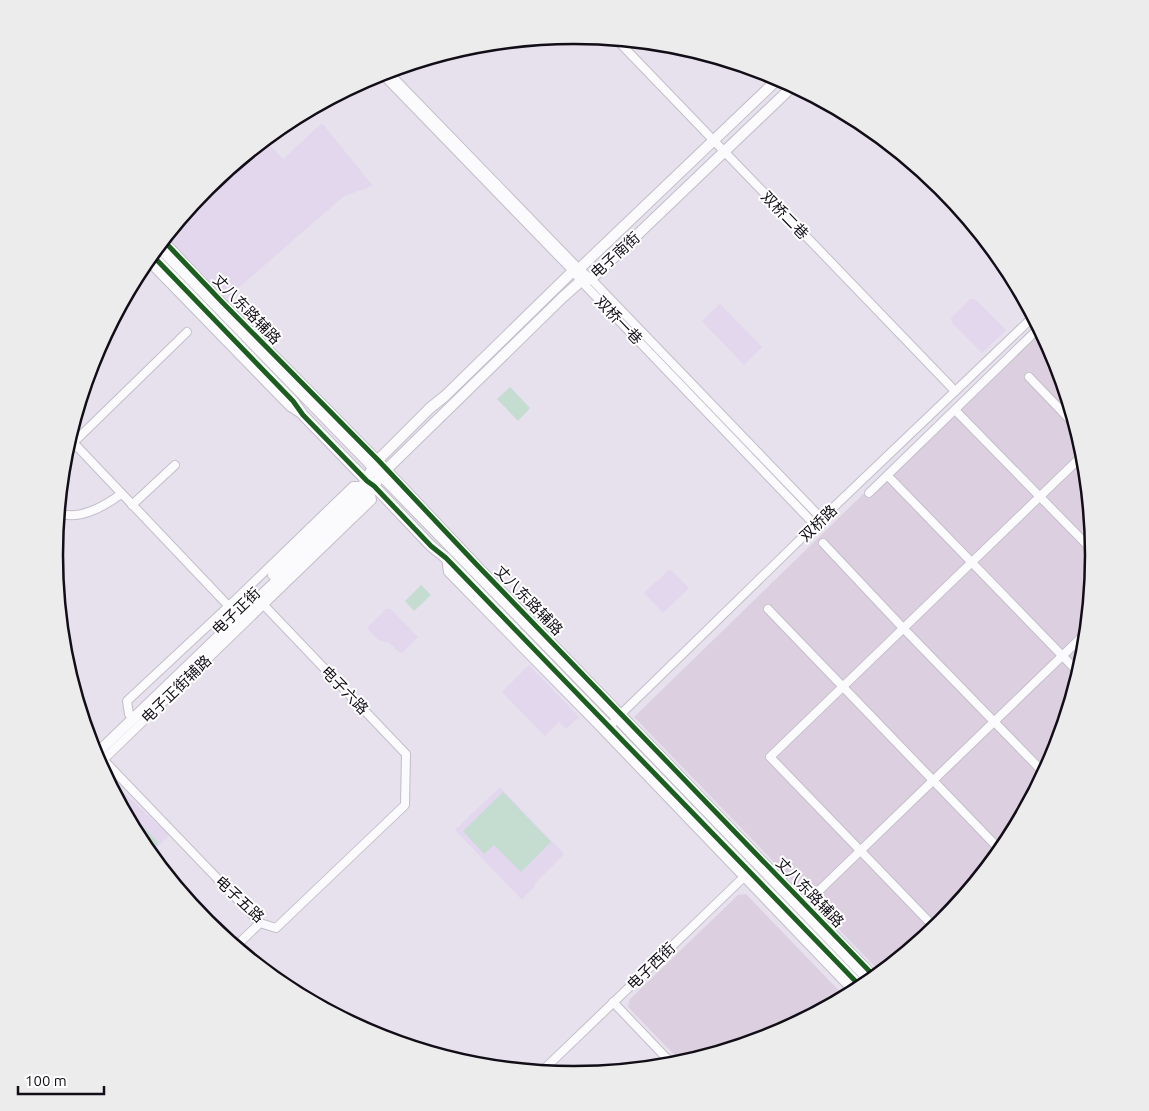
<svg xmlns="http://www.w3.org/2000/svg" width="1149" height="1111" viewBox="0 0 1149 1111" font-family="Ubuntu,'Noto Sans SC',sans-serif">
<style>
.industrial{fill:#dcd0e0}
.built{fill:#e2d7ed}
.green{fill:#c5dcd1}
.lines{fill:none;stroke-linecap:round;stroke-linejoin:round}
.minor-casing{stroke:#c3bec9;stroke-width:10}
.major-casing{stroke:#c3bec9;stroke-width:12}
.minor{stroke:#fbfafc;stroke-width:8}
.major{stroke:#fbfafc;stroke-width:10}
.cycleway-casing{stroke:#fff;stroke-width:8}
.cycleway{stroke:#1b5e20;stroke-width:5}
.labels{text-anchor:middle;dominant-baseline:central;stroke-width:4;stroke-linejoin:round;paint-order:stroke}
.street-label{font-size:15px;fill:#120d16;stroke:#fff}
.rim{fill:none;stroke:#120d16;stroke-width:2.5}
</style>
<rect width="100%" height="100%" fill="#e7e1ee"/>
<g class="industrial">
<path d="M1038,324L1055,357L1085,454L1095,556L1085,657L1055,755L1007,845L942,924L882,974L634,717Z"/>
<path d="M746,894L846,998L773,1036L683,1064L628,1007L630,999L738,895Z"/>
</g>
<g class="built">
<path d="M322,123L373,186L344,196L227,298L166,237L207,187L265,140L283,159Z"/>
<path d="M970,299H975L1006,330L982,353L952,323L951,318Z"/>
<path d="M720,304L762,347L744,365L702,321Z"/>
<path d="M670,569L689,588L663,613L644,593Z"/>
<path d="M386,609H391L418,637L402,653L399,652L389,643L378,640L367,628Z"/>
<path d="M529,665L579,717L566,729L559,722L545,736L502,692Z"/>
<path d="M103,773L169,835L150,855L142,844Z"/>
<path d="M500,787L564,854L534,884L535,886L522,900L455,830Z"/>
</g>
<g class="green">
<path d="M510,387L530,408L518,421L497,399Z"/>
<path d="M421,585L431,595L414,611L405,601Z"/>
<path d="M503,792L551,842L521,872L494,845L484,854L463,831Z"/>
<path d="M125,808L159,843L149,853L142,844L123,809Z"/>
</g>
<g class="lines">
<g class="minor-casing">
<g id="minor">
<path d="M616,39L955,391"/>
<path d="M387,71L579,269L591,279L822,519"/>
<path d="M381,73L573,271L581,281L815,525"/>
<path d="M163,240L222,302L378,460L478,566L876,978"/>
<path d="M147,260L290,407L301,414"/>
<path d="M1029,377L1077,427"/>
<path d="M955,410L1095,553"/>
<path d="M69,438L239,617"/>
<path d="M73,443L187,332"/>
<path d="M888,476L1080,674"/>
<path d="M869,493L1040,327"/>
<path d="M132,505L175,465"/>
<path d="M58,513C79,521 105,506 121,494"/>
<path d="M823,543L904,629L1045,774"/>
<path d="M446,558L448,572L600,727L855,993"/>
<path d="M768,609L1002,852"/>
<path d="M129,714L127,701L229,606L353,486H362"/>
<path d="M606,730L617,719L621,714L815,525L1034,316"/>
<path d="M93,749L260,923L276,928L405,805L406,754L258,599"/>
<path d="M103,760L372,500L370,491"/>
<path d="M801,908L1087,632"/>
<path d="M936,929L770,757L1085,453"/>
<path d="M235,947L260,923"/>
<path d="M613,1002L674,1066"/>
<path d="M540,1073L746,875"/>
</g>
</g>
<g class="major-casing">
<g id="major">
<path d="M158,246L613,714L871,982"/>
<path d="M151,254L293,401L303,415L367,481L374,486L431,546L446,558L863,989"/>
<path d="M273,575L362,486C369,478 371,468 378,460L430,408L445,396L573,271L579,269L779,78"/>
<path d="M94,756L370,491L374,486L381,475L390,466L563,297L581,281L591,279L794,85"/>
</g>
</g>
<use href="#minor" class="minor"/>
<use href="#major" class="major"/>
<g class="cycleway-casing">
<g id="cycleway">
<path d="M163,240L222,302L378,460L478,566L876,978"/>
<path d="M151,254L293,401L303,415L367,481L374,486L431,546L446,558L863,989"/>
</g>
</g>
<use href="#cycleway" class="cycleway"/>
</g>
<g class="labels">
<g class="street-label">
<text transform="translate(785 215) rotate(46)">双桥二巷</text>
<text transform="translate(615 255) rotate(-42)">电子南街</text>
<text transform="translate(247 309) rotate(46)">丈八东路辅路</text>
<text transform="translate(619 320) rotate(46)">双桥一巷</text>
<text transform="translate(818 523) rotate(-44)">双桥路</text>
<text transform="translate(529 600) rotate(46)">丈八东路辅路</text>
<text transform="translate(236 611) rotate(-44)">电子正街</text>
<text transform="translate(176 689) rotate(-44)">电子正街辅路</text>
<text transform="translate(345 690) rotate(46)">电子六路</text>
<text transform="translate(810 892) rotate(46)">丈八东路辅路</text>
<text transform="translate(240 899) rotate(43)">电子五路</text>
<text transform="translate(651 966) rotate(-44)">电子西街</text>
</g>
</g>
<path d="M0 0H1149V1111H0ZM63 555a511 511 0 1 1 1022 0a511 511 0 1 1-1022 0Z" fill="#ececec" fill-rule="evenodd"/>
<path class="rim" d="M63 555a511 511 0 1 1 1022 0a511 511 0 1 1-1022 0Z"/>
<path d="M18 1086v8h86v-8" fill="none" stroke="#120d16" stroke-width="2.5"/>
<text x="25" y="1086" font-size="15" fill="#120d16" stroke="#ffffff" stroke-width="4" paint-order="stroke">100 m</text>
</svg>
